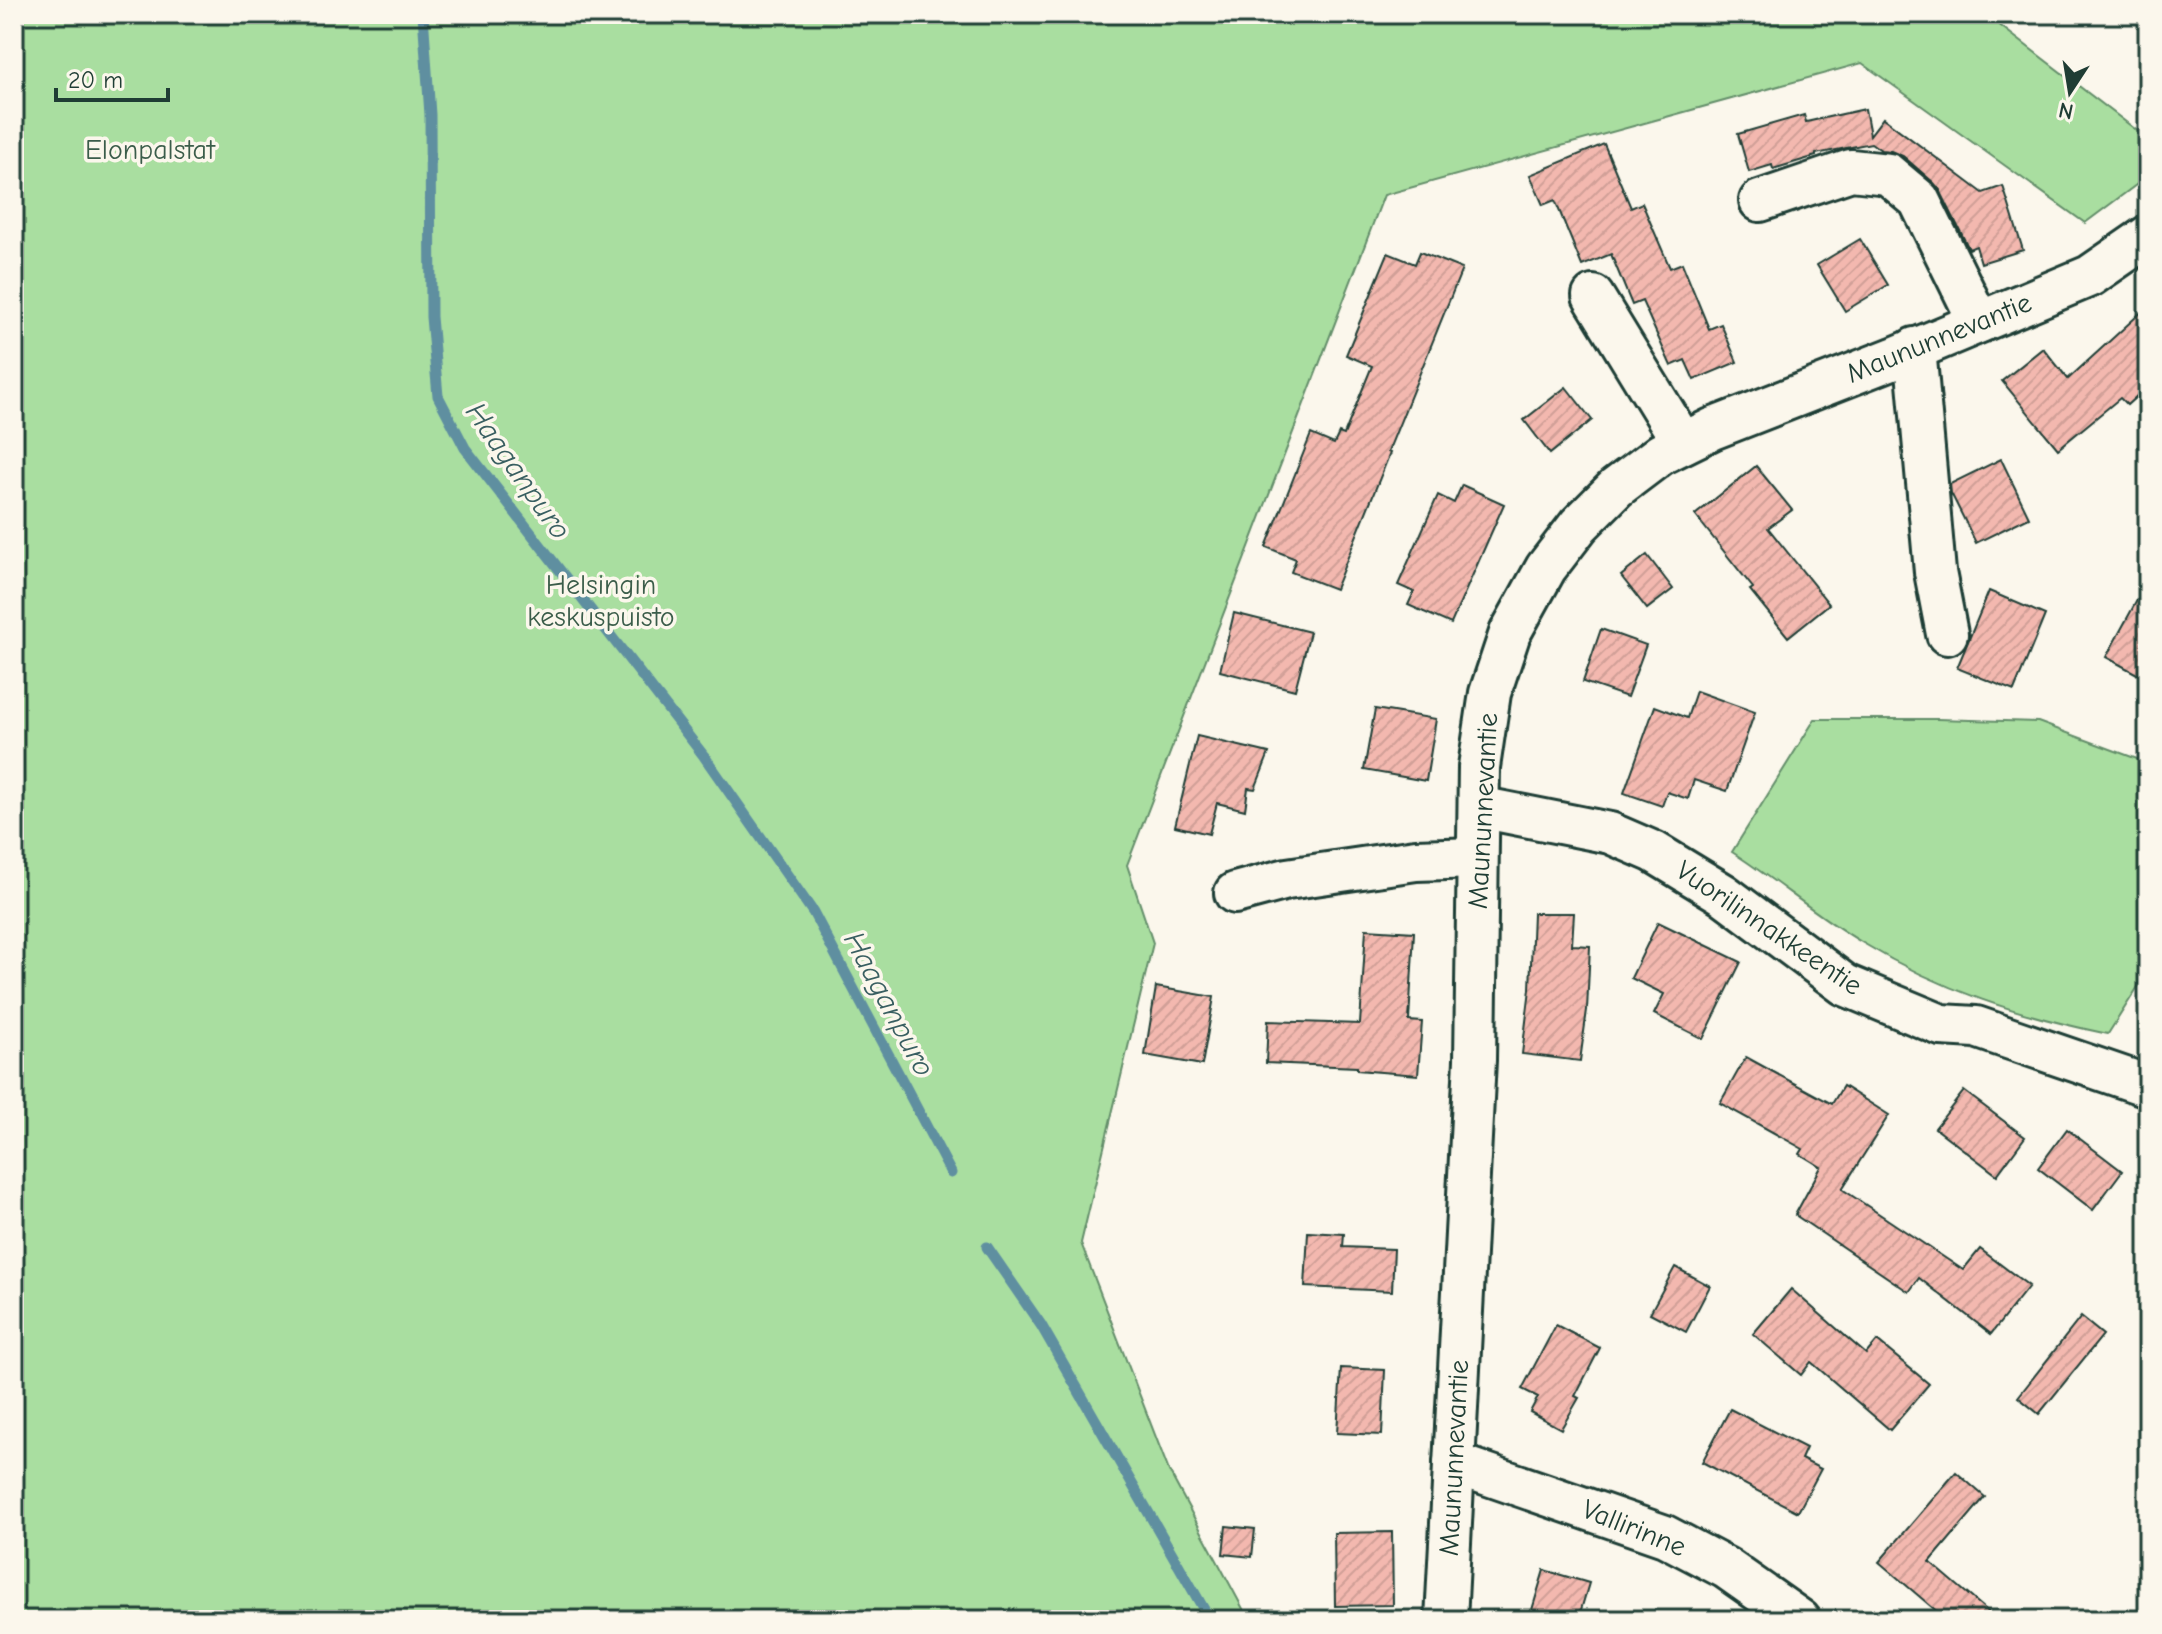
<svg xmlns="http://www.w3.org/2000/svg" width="2162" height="1634" viewBox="0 0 2162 1634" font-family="'Comic Neue',sans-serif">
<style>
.green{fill:#a9dea0;stroke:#648e6a;stroke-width:2}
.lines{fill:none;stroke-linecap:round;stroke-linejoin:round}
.stream{stroke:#5e8fa0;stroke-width:11}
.building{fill:url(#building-hatch);stroke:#1f3d34;stroke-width:2}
.minor-casing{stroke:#1f3d34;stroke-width:46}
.minor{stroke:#fbf7ec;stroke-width:40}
.labels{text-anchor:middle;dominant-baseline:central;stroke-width:7;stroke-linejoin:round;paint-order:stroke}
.park-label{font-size:28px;fill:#3b5d4a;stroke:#fbf7ec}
.street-label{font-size:28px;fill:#1f3d34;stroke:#fbf7ec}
.water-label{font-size:30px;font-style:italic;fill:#395f61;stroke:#fbf7ec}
</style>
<defs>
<pattern id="building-hatch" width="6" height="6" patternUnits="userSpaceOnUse" patternTransform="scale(2)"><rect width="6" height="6" fill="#f3b8af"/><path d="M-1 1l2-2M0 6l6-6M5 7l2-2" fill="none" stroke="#d09f97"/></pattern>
</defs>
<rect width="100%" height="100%" fill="#fbf7ec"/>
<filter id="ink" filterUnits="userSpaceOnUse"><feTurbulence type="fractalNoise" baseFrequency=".0125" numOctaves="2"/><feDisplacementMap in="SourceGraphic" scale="16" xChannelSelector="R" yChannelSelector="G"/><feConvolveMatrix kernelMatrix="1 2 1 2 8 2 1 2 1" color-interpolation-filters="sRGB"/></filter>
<g filter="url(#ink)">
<g class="green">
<path d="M14,14H1985L2148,139V176L2085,223L1862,63L1384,195L1127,865L1153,943L1081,1243L1169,1471L1249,1620H14Z"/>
<path d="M1815,719H1937L2038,722L2148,763V971L2108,1034C2018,1015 1942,991 1863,943C1817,916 1777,881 1732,852Z"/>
</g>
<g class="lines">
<g class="stream">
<path d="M423,14L430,115L431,317L438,396L465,448L704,756L813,912L951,1173"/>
<path d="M987,1247L1041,1325L1210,1620"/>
</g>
</g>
<g class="building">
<path d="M1865,109L1870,135L1883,118L1983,193L2003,186L2023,250L1981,263L1976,246L1969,249L1940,190L1934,183L1903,156L1891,151L1881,150L1871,143L1816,154V156L1773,169L1772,165L1749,172L1738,134L1804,115L1806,122Z"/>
<path d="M1604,144L1631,208L1642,203L1670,268L1682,263L1709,329L1721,324L1737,362L1694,380L1685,360L1671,366L1642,301L1632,305L1611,254L1582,266L1555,200L1543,205L1530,175Z"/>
<path d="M1860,239L1888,285L1845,311L1817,265Z"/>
<path d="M1420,252L1462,269L1388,452L1390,453L1335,589L1291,572L1296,559L1266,547L1311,434L1334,444L1339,433L1344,435L1372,366L1346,355L1388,253L1415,264Z"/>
<path d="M2148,306V386L2127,405L2120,398L2058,449L2002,381L2043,348L2068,379Z"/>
<path d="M1566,387L1592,420L1550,454L1524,420Z"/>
<path d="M2001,459L2029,517L1976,543L1951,493L1950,484Z"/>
<path d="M1756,466L1792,510L1768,528L1829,604L1788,637L1750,590L1753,588L1695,515Z"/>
<path d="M1462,485L1504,504L1451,624L1408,605L1414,592L1398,585L1438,495L1454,503Z"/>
<path d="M1647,555L1673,589L1647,609L1621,576Z"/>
<path d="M2148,580V680L2106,657Z"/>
<path d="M1989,591L2045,615L2014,691L1957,668Z"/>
<path d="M1234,613L1310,632L1295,690L1220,671Z"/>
<path d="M1601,629L1646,645L1627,697L1583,682Z"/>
<path d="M1696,691L1755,712L1727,791L1694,780L1688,799L1667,792L1662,806L1624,793L1655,706L1687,718Z"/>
<path d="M1375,709L1436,719L1426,781L1364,770Z"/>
<path d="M1197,736L1269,753L1255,789L1248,788L1245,810L1217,803L1209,834L1175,826Z"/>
<path d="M1533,913H1574L1572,945L1590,946L1587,1010L1580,1061L1522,1054L1530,989Z"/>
<path d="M1658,922L1741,962L1703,1039L1654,1014L1664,994L1631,978Z"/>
<path d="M1366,929L1414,932L1409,1021L1422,1022L1418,1075L1357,1070V1067L1266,1063L1268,1021L1360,1024Z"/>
<path d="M1156,987L1214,997L1202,1065L1145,1055Z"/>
<path d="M1746,1057L1832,1104L1843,1086L1889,1115L1842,1189L1963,1270L1980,1249L2029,1286L1991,1334L1919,1278L1909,1292L1795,1215L1821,1167L1800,1154L1803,1149L1720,1103Z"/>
<path d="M1964,1091L2025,1137L1997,1175L1935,1128Z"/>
<path d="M2067,1129L2122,1171L2093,1210L2038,1168Z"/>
<path d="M1308,1232L1344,1234L1343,1247L1394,1249L1392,1291L1305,1287Z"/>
<path d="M1675,1267L1710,1286L1686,1332L1650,1313Z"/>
<path d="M1791,1289L1866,1354L1877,1341L1929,1384L1890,1430L1811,1362L1801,1375L1753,1334Z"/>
<path d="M2081,1317L2103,1335L2039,1414L2018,1397Z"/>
<path d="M1556,1325L1600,1348L1575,1396L1579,1398L1561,1429L1530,1412L1538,1397L1522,1389Z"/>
<path d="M1341,1368L1385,1370L1382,1435L1337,1433Z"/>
<path d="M1730,1409L1806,1448L1801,1459L1821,1469L1798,1512L1702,1462Z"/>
<path d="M1956,1472L1985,1497L1930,1562L1998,1620H1947L1879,1562Z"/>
<path d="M1226,1526L1255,1529L1252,1557L1223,1554Z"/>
<path d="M1392,1532L1393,1605L1335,1606L1334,1533Z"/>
<path d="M1544,1570L1589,1583L1578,1620H1529Z"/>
</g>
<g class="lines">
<g class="minor-casing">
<g id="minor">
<path d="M1760,201L1851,170L1888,174L1919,200L1979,322"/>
<path d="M1593,296L1683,443"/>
<path d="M1915,348L1935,572L1947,634"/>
<path d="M1479,807L1610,833L1654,852L1723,894L1845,985L1941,1025L1976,1027L2148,1086"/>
<path d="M1235,893L1287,879L1416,860L1477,858"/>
<path d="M1454,1463L1665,1536L1726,1568L1800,1620"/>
<path d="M1446,1620L1475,1060L1479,767L1490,693L1510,633L1546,568L1579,525L1616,488L1661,454L1712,429L1894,358L2090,276L2148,236"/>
</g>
</g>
<use href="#minor" class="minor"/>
</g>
</g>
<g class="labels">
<g class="park-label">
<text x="150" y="150">Elonpalstat</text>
<text x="601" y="585">Helsingin<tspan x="601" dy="32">keskuspuisto</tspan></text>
</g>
<g class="street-label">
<text transform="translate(1939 338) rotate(-22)">Maununnevantie</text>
<text transform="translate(1483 811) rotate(-87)">Maununnevantie</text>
<text transform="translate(1769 928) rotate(34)">Vuorilinnakkeentie</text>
<text transform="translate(1454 1458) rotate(-87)">Maununnevantie</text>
<text transform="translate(1634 1528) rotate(22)">Vallirinne</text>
</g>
<g class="water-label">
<text transform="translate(518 471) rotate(55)">Haaganpuro</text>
<text transform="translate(889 1004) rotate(62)">Haaganpuro</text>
</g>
</g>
<rect width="2162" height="1634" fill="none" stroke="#fbf7ec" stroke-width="48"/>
<rect x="24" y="24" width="2114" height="1586" fill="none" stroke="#1f3d34" stroke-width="3" filter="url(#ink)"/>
<g transform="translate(2070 92) rotate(192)" stroke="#fbf7ec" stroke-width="6" paint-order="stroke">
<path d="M0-6L14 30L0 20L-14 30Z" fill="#1f3d34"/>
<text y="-12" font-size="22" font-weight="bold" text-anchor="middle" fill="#1f3d34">N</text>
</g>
<path d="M56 88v12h112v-12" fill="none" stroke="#1f3d34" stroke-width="4"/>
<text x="68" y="88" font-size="24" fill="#1f3d34" stroke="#fbf7ec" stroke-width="6" paint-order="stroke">20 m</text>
</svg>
